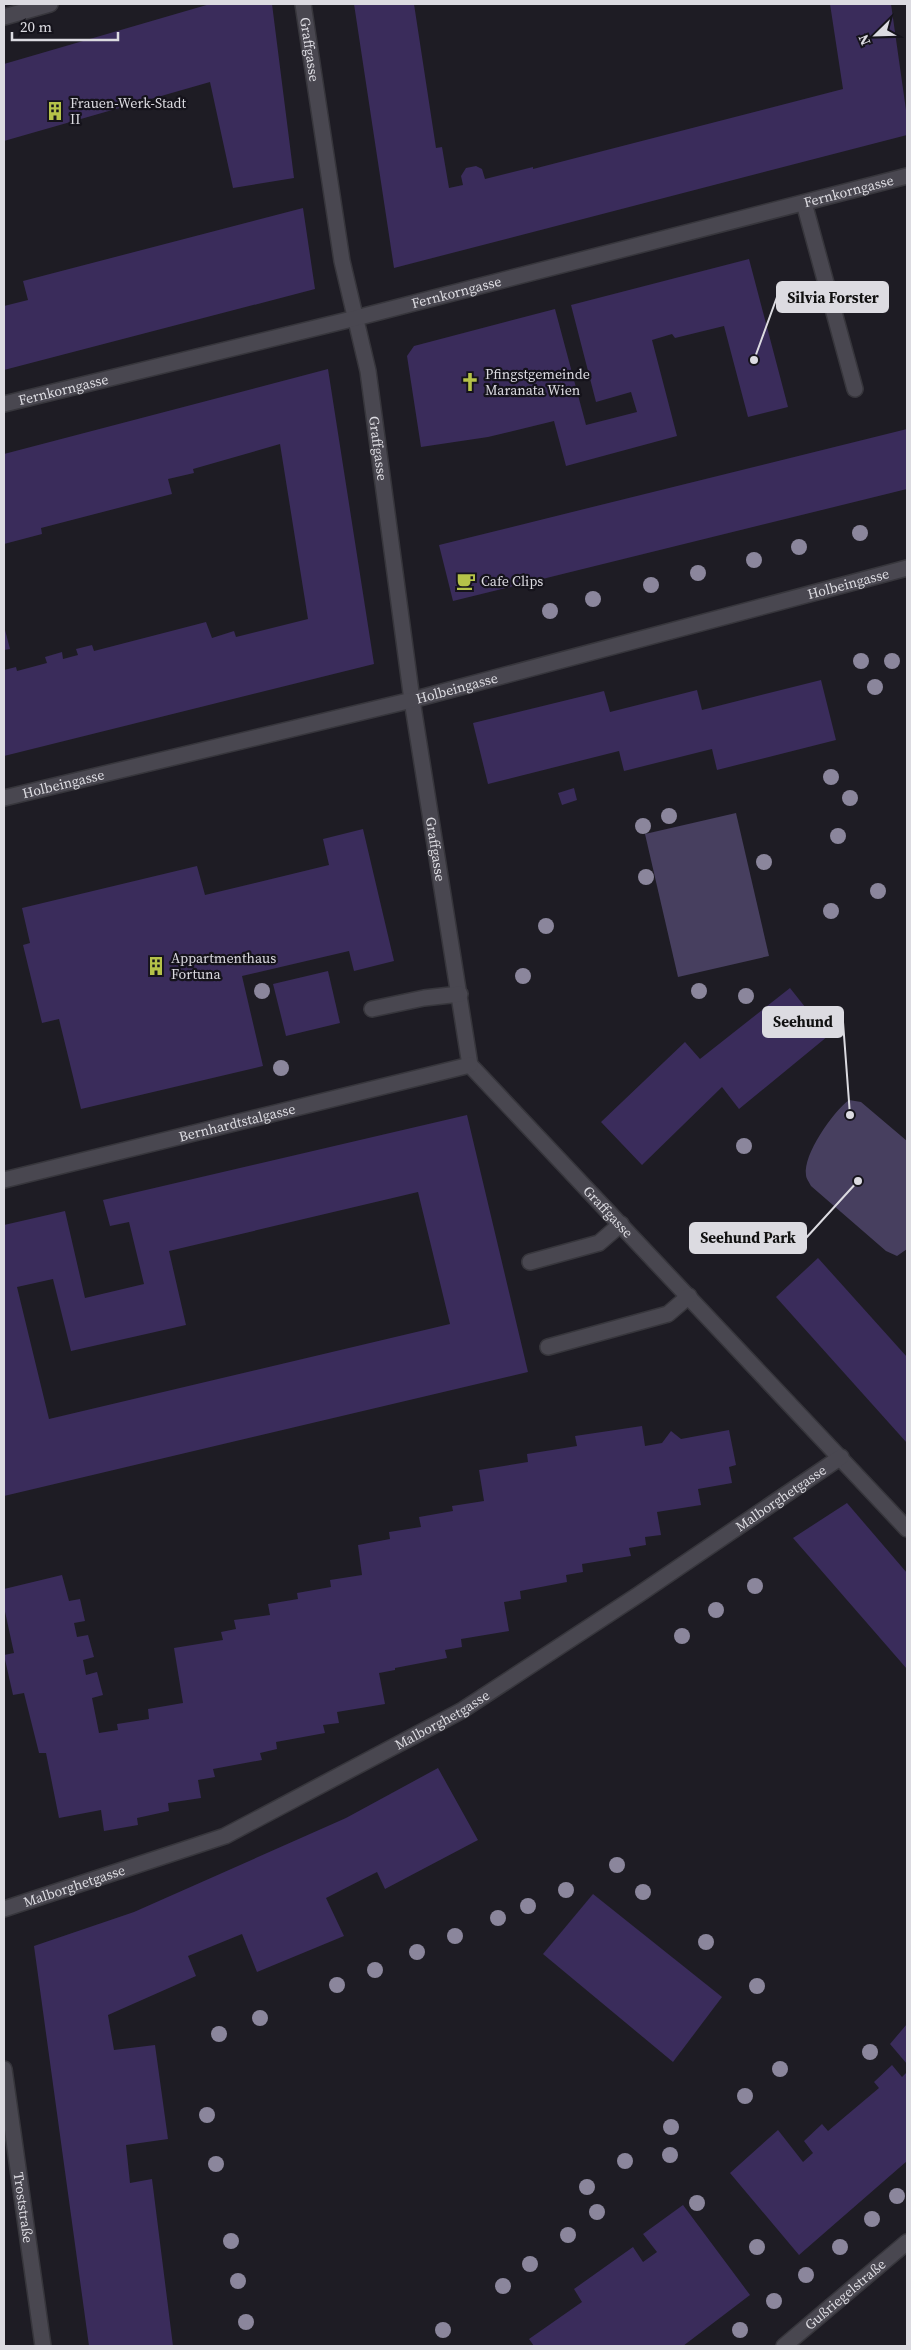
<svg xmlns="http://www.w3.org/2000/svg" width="911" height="2350" viewBox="0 0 911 2350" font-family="'Source Serif 4',serif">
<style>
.green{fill:#473f5f}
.building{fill:#3a2c5b;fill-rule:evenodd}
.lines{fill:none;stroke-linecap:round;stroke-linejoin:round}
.minor-casing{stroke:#37363c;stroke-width:18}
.minor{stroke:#494750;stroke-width:15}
.tree{fill:#8b869c}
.labels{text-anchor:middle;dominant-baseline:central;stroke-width:4.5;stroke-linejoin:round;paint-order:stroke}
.street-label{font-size:14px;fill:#dcdbe1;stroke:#15131b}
.poi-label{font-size:14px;fill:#dcdbe1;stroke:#15131b;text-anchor:start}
.leader{fill:none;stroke:#dcdbe1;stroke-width:2}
.callout-dot{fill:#dcdbe1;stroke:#15131b;stroke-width:2}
.callout{fill:#dcdbe1;stroke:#dcdbe1;stroke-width:2}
.callout-label{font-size:15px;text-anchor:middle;font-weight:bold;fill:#111}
</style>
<rect width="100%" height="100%" fill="#1e1c24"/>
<g class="green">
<path d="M736,813L769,956L678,977L645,834Z"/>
<path d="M849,1100L861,1102L907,1141V1249L897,1256L886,1251L811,1186C809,1182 806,1178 806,1175C803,1154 833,1112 849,1100Z"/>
</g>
<g class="building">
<path d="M210,4H272L294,178L233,188L210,82L4,141V64Z"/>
<path d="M354,4H414L436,148L442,147L449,188L463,185L461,176L466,168L476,166L482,169L485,179L533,167V169L843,89L830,4H891L907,117V135L394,268Z"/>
<path d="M303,208L315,289L4,370V306L28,300L23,281Z"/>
<path d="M749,259L788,407L748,417L724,326L675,338L672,334L652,340L677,436L566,466L554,421L488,437L421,447L407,356L414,346L555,309L586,425L637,412L631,392L596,402L571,305Z"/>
<path d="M328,369L374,664L4,756V670L16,667L17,671L47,663L45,657L62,652L63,659L78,655L76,649L92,645L94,651L206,622L212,638L234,631L236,637L308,619L280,444L193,469L194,473L168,479L172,494L41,528L42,534L4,544V454Z"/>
<path d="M907,429V489L453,601L439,545Z"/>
<path d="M4,626L10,649L4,650Z"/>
<path d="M821,680L836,740L717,770L712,749L624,771L619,751L488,784L473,723L604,691L610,712L697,690L702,710Z"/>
<path d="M574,788L577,800L562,805L558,793Z"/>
<path d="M363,829L394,961L354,971L349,951L242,976L263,1066L81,1109L59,1019L42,1023L23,945L30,943L22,908L197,866L205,895L329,865L323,839Z"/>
<path d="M328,971L340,1023L286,1036L273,984Z"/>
<path d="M790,988L828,1036L739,1109L722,1087L642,1165L601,1122L685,1042L700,1059Z"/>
<path d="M467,1115L528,1372L4,1496V1225L65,1211L85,1298L144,1284L129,1222L110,1226L103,1200ZM418,1192L450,1324L49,1419L17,1287L53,1279L71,1351L186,1325L169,1251Z"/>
<path d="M818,1258L907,1357V1443L776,1297Z"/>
<path d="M642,1426L645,1446L662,1443L671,1431L681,1439L729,1430L736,1465L729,1467L732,1483L698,1489L701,1505L657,1512L661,1535L645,1537L646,1545L629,1548L631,1556L582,1564L583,1572L566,1575L567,1582L520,1591L521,1599L504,1602L509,1631L461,1639L462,1647L445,1650L447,1658L395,1668V1670L379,1673L385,1704L337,1712L339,1723L323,1725L325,1733L276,1742L277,1749L260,1753L262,1760L213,1769L215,1777L198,1780L201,1798L168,1803L169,1811L137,1818L138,1825L104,1831L101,1810L59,1818L46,1753H39L24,1693L13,1695L4,1655L14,1653L4,1607V1589L62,1575L69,1601L80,1599L85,1621L74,1623L77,1637L88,1635L94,1657L83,1660L86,1675L97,1672L103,1695L92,1698L99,1733L118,1730L117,1724L149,1719L148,1709L183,1703L174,1648L223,1640L221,1632L236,1629L234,1620L270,1615L268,1604L298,1599L297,1593L331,1587L330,1580L362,1575L358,1545L390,1539L389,1532L421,1527L419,1517L453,1511L452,1506L484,1501L479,1470L528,1462L527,1454L577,1446L575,1436Z"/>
<path d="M847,1503L907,1573V1669L793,1538Z"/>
<path d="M438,1768L478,1840L385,1889L377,1872L326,1898L344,1936L257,1972L242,1934L188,1956L196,1976L108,2015L114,2050L155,2045L168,2139L126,2145L130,2183L152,2179L173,2346H89L34,1946L134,1912L346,1818Z"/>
<path d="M593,1894L722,1997L673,2062L543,1954Z"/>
<path d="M907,2024V2064L890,2044Z"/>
<path d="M892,2065L902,2077L907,2072V2161L799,2255L730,2173L778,2130L803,2162L813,2153L804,2141L822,2124L828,2131L879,2088L874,2082Z"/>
<path d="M683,2205L750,2295L683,2346H534L529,2339L582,2302L574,2289L633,2247L643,2262L657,2252L643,2234Z"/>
</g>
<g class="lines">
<g class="minor-casing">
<g id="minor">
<path id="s1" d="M303,4L342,261L368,371L412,700L470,1065L907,1529"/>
<path d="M4,17L50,4"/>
<path d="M804,203L855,389"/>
<path id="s2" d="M4,404L356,318L907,176"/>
<path id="s3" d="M4,798L412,700L907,568"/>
<path d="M372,1009L424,998L460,994"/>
<path id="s4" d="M4,1180L470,1065"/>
<path d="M530,1262L599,1243L621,1224"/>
<path d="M548,1347L668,1314L689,1296"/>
<path id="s5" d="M4,1909L225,1836L461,1711L638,1595L841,1457"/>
<path id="s6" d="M4,2069L43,2346"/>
<path id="s7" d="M784,2346L907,2242"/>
</g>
</g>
<use href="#minor" class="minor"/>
</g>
<g class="tree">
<circle cx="860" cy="533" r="8"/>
<circle cx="799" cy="547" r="8"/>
<circle cx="754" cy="560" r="8"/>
<circle cx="698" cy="573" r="8"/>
<circle cx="651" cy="585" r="8"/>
<circle cx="593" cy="599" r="8"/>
<circle cx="550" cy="611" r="8"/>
<circle cx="861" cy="661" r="8"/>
<circle cx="892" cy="661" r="8"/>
<circle cx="875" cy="687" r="8"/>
<circle cx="831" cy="777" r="8"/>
<circle cx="850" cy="798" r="8"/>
<circle cx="669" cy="816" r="8"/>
<circle cx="643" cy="826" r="8"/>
<circle cx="838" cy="836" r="8"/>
<circle cx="764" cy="862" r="8"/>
<circle cx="646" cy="877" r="8"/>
<circle cx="878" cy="891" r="8"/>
<circle cx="831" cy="911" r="8"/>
<circle cx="546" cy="926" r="8"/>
<circle cx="523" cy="976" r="8"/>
<circle cx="262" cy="991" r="8"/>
<circle cx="699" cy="991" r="8"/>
<circle cx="746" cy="996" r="8"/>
<circle cx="281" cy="1068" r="8"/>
<circle cx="744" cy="1146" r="8"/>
<circle cx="755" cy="1586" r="8"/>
<circle cx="716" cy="1610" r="8"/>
<circle cx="682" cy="1636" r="8"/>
<circle cx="617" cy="1865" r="8"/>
<circle cx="566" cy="1890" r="8"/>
<circle cx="643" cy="1892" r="8"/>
<circle cx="528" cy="1906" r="8"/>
<circle cx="498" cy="1918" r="8"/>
<circle cx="455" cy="1936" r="8"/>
<circle cx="706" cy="1942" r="8"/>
<circle cx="417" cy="1952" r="8"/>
<circle cx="375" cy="1970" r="8"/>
<circle cx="337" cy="1985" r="8"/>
<circle cx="757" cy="1986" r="8"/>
<circle cx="260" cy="2018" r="8"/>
<circle cx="219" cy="2034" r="8"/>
<circle cx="870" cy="2052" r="8"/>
<circle cx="780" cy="2069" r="8"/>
<circle cx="745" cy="2096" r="8"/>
<circle cx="207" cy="2115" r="8"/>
<circle cx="671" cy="2127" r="8"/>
<circle cx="670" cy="2155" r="8"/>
<circle cx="625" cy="2161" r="8"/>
<circle cx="216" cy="2164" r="8"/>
<circle cx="587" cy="2187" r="8"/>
<circle cx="897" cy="2196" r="8"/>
<circle cx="697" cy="2203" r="8"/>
<circle cx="597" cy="2212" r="8"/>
<circle cx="872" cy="2219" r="8"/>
<circle cx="568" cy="2235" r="8"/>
<circle cx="231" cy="2241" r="8"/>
<circle cx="757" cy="2247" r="8"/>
<circle cx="840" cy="2247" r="8"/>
<circle cx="530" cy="2264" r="8"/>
<circle cx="806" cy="2275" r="8"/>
<circle cx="238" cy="2281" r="8"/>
<circle cx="503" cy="2286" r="8"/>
<circle cx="774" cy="2301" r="8"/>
<circle cx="246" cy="2322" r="8"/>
<circle cx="443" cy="2330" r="8"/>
<circle cx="740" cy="2330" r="8"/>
</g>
<defs>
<g id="building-bare" transform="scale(1.5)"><path d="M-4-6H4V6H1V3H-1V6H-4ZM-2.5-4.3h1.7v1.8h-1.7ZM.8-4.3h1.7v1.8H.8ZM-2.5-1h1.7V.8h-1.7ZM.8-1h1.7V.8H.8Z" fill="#b5c249" stroke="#15131b" stroke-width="2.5" paint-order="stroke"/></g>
<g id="church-bare" transform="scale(1.5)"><path d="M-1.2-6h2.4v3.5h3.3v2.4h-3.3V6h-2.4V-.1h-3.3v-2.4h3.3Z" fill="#b5c249" stroke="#15131b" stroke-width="2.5" paint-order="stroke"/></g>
<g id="cafe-bare" transform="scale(1.5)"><path d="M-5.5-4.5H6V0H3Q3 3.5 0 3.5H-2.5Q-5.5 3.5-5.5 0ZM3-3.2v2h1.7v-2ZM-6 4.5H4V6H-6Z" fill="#b5c249" stroke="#15131b" stroke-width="2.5" paint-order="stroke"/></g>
</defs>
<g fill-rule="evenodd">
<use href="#building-bare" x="55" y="111"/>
<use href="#church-bare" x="470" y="382"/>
<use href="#cafe-bare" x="466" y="581"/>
<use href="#building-bare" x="156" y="966"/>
</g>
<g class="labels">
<g class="street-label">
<text stroke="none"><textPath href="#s1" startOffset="46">Graffgasse</textPath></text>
<text stroke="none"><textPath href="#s2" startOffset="871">Fernkorngasse</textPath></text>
<text stroke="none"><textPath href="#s2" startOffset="466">Fernkorngasse</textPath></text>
<text stroke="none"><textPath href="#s2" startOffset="61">Fernkorngasse</textPath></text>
<text stroke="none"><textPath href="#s1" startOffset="451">Graffgasse</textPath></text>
<text stroke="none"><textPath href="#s3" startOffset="871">Holbeingasse</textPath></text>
<text stroke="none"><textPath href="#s3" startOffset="466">Holbeingasse</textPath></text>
<text stroke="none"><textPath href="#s3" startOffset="61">Holbeingasse</textPath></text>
<text stroke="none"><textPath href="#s1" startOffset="856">Graffgasse</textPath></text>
<text stroke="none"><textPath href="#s4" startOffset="240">Bernhardtstalgasse</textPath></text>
<text stroke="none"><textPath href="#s1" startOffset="1276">Graffgasse</textPath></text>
<text stroke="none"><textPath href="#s5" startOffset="884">Malborghetgasse</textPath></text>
<text stroke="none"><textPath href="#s5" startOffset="479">Malborghetgasse</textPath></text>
<text stroke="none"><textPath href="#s5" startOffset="74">Malborghetgasse</textPath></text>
<text stroke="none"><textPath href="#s6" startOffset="140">Troststraße</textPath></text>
<text stroke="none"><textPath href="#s7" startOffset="80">Gußriegelstraße</textPath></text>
</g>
<g class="poi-label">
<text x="70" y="103">Frauen-Werk-Stadt<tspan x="70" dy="16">II</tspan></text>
<text x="485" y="374">Pfingstgemeinde<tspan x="485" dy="16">Maranata Wien</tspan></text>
<text x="481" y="581">Cafe Clips</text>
<text x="171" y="958">Appartmenthaus<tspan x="171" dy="16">Fortuna</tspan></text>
</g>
</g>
<path class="leader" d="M754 360L777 297M850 1115L843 1022M858 1181L806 1238"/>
<g class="callout-dot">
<circle cx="754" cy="360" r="5"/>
<circle cx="850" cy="1115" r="5"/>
<circle cx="858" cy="1181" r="5"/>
</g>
<g class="callout">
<rect x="777" y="282" width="111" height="30" rx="5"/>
<rect x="763" y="1007" width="80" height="30" rx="5"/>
<rect x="690" y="1223" width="116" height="30" rx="5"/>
</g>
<g class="callout-label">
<text x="833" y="303">Silvia Forster</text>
<text x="803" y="1027">Seehund</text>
<text x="748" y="1243">Seehund Park</text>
</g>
<rect width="911" height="2350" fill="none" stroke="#dcdbe1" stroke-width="10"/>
<g transform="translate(876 35) rotate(247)" stroke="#15131b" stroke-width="4" paint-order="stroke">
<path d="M0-4L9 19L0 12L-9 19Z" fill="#dcdbe1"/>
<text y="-8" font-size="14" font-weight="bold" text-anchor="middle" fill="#dcdbe1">N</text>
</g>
<path d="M12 32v8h106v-8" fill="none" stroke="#dcdbe1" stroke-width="2.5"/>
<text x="20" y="32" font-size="15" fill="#dcdbe1" stroke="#15131b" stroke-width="4" paint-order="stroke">20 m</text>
</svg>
